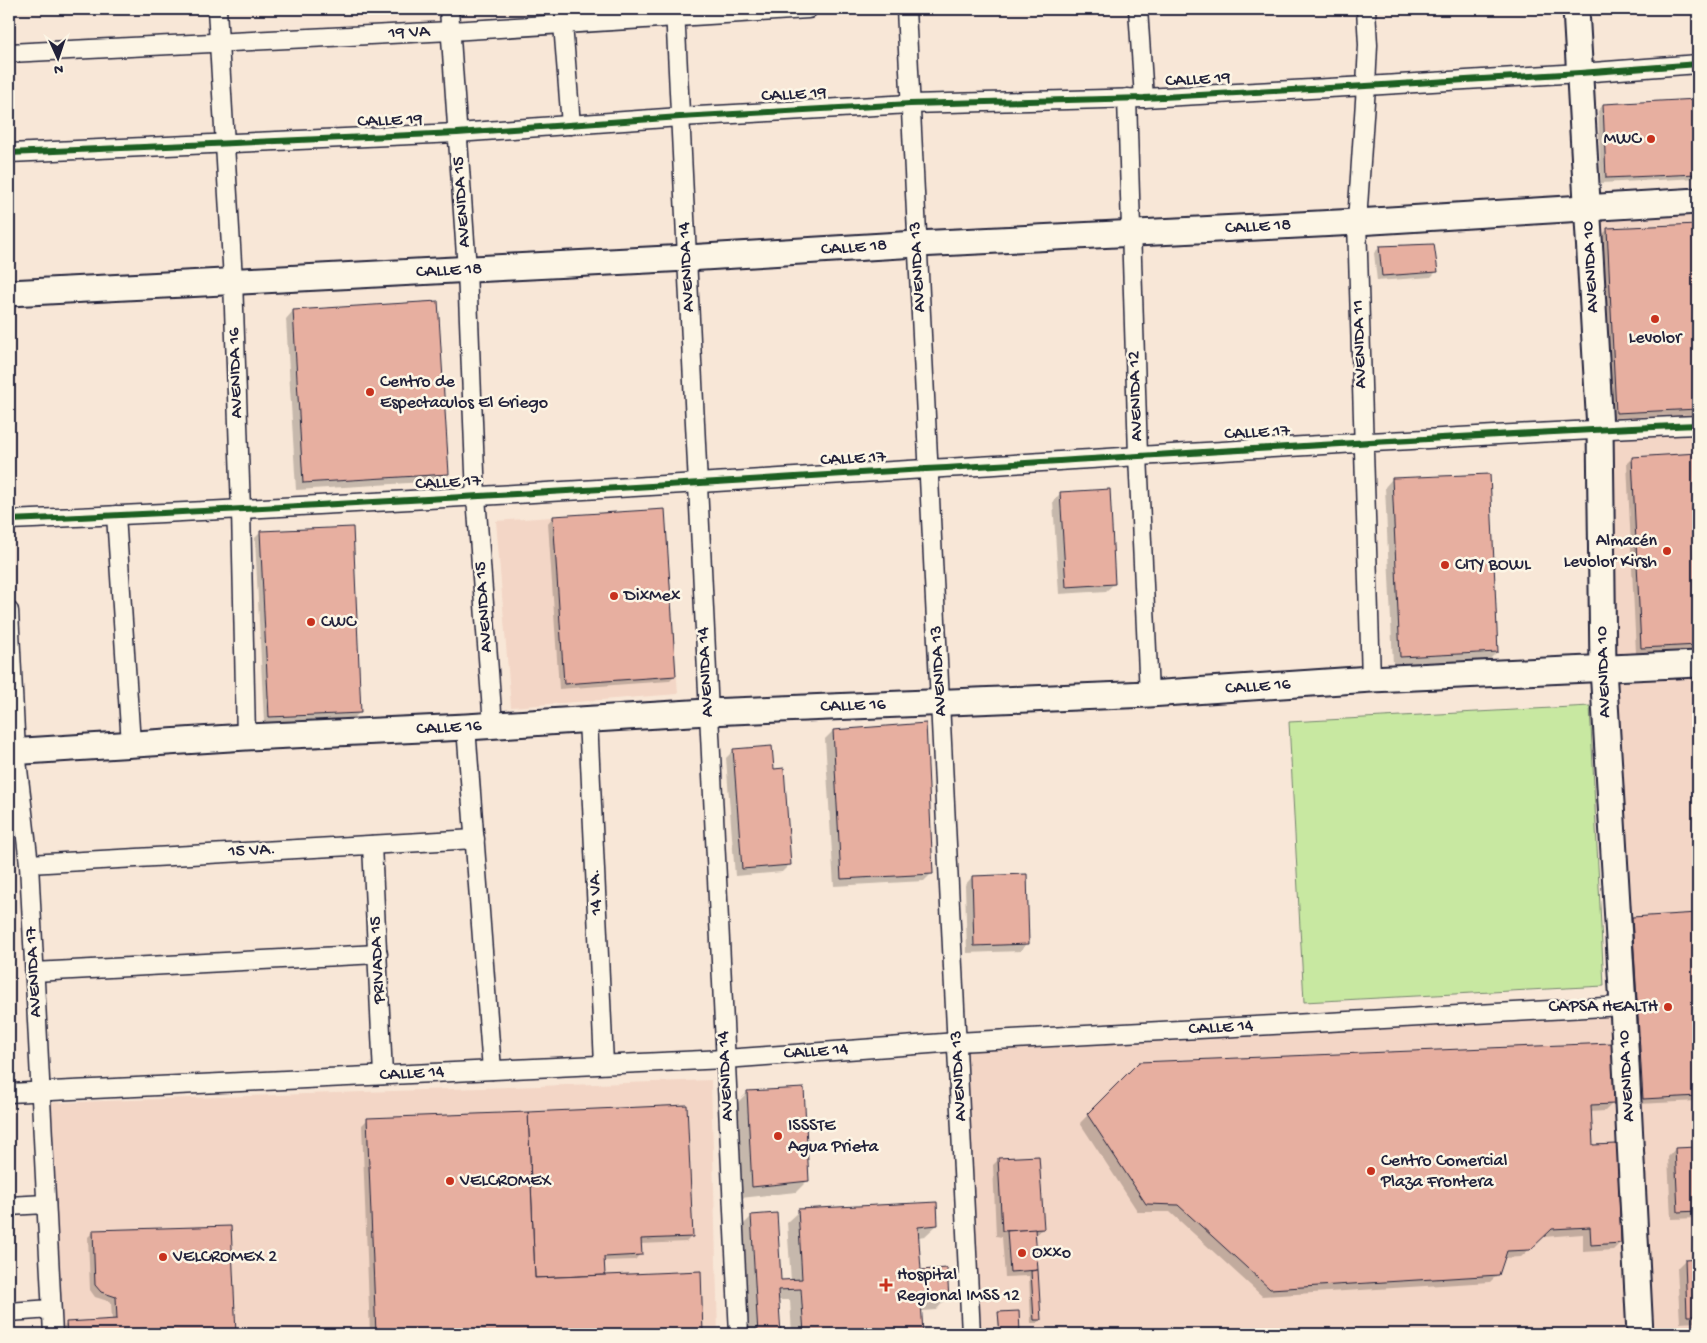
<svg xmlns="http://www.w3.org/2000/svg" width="1707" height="1343" viewBox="0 0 1707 1343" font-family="'Gochi Hand',sans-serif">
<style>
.built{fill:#f3d6c6}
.green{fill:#c8e8a1;stroke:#75856e}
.shadow{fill:#0003}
.building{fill:#e7afa0;stroke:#22223b}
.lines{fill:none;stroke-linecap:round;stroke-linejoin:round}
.street-casing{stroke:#22223b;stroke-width:21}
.secondary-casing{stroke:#22223b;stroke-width:29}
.street{stroke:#fcf5e5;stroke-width:18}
.secondary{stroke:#fcf5e5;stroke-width:25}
.cycleway-casing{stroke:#fcf5e5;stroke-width:9}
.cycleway{stroke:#1b5e20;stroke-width:6}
.poi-dot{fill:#c8321e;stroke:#fcf5e5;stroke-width:2}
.labels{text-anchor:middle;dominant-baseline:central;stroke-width:5;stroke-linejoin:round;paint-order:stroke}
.street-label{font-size:18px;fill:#22223b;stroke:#fcf5e5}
.poi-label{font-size:18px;fill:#22223b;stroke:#fcf5e5;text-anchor:start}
</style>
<rect width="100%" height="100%" fill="#f8e7d7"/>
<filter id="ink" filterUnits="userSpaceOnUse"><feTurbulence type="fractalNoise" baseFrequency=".02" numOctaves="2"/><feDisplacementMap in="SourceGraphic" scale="10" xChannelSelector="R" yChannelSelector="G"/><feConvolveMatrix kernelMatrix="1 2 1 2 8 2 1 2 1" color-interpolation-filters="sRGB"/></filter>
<g filter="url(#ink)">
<g class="built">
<path d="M1698,202V1334H1652L1588,207Z"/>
<path d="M665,509L678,694L511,707L496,521Z"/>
<path d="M1623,1006L1641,1334H972L957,1042Z"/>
<path d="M711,1080L718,1334H54L46,1103Z"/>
</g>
<path class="green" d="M1590,706L1604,986L1304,1002L1289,722Z"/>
<g class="shadow">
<path d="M1698,101V178L1601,183L1598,111L1603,105Z"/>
<path d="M1698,225V414L1611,418L1602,235L1607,230Z"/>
<path d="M1379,248L1437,271L1431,277L1377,281L1374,253Z"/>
<path d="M293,311L447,473L440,481L296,490L286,319Z"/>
<path d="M1698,455V650L1636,653L1627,463L1632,458Z"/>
<path d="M1392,479L1497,652L1489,660L1393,664L1385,487Z"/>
<path d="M1061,493L1114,584L1106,591L1059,594L1053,501Z"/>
<path d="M553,517L674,676L669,681L559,689L548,523Z"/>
<path d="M261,532L360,712L354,718L264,722L255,538Z"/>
<path d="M833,731L932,873L924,881L834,886L825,739Z"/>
<path d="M734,750L773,770L790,864L782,872L735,876L726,758Z"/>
<path d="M972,877L1028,943L1020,951L967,953L965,885Z"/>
<path d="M1698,914V1101L1638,1104L1627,924L1632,918Z"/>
<path d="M1139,1063L1613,1103L1605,1111L1590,1112L1592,1146L1620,1243L1613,1250L1583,1252V1234L1543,1237L1521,1257L1503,1258L1498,1274L1490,1282L1262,1296L1170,1212H1138L1080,1123Z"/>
<path d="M747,1093L808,1180L796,1192L741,1198L736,1104Z"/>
<path d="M367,1120L691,1237L686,1242L640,1244V1254L635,1260L603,1261L604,1277L700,1273L702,1334H370L362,1125Z"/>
<path d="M1698,1148V1218L1671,1219L1668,1157L1675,1149Z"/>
<path d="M998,1160L1042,1229L1037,1234H1034L1040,1319L1037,1323H1031L1029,1276L1005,1277L1002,1237L996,1236L993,1165Z"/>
<path d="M799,1211L937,1225L925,1236L918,1237L920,1271L947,1298L936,1310L921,1311L922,1334H792L790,1300H777L779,1334H746L740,1228L752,1216L780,1281H791L787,1222Z"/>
<path d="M230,1227L235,1334H62L61,1329L67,1323L112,1321L111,1302L95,1297L90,1290L88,1237L94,1231Z"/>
<path d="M1698,1259V1322L1680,1323L1677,1268L1685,1260Z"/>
<path d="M1018,1312L1019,1334H999L998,1315Z"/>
</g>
<g class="building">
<path d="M1698,99V174L1606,178L1603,104Z"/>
<path d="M1698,224V409L1616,413L1607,228Z"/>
<path d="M1434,244L1438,272L1382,276L1379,246Z"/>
<path d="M438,301L449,474L303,483L293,310Z"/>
<path d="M1698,453V645L1641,648L1632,457Z"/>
<path d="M1490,474L1498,652L1400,657L1392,478Z"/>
<path d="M1110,489L1115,584L1066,587L1060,492Z"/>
<path d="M665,509L676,676L564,684L553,516Z"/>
<path d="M353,527L361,713L269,717L260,531Z"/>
<path d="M926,723L933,874L841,879L833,730Z"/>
<path d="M772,746L774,769L784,768L791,865L742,869L733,749Z"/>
<path d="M1027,874L1029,944L974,946L972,876Z"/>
<path d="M1698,913V1096L1643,1099L1632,917Z"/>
<path d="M1612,1043L1614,1104L1591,1105L1593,1145L1617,1144L1621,1243L1591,1245L1590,1227L1552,1229L1530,1250L1507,1251L1499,1275L1270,1289L1178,1205L1146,1204L1087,1114L1139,1062Z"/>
<path d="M804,1088L809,1181L752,1187L747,1091Z"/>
<path d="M687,1105L693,1237L641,1239L642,1255L604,1257L605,1275L535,1278L528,1112Z"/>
<path d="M528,1112L535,1278L701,1271L703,1334H376L367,1118Z"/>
<path d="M1698,1147V1211L1678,1212L1675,1148Z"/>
<path d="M1039,1156L1044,1229L1002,1231L998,1158Z"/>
<path d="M937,1202L938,1225L918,1227L921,1270L947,1268L949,1299L921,1300L923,1334H804L801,1289L778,1290L781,1334H758L751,1215L777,1213L781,1280L802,1279L798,1209Z"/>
<path d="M231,1226L236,1334H67L66,1322L117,1319L116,1297L101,1292L95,1285L93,1230Z"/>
<path d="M1035,1229L1038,1270L1010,1272L1007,1231Z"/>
<path d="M1698,1258V1316H1687L1685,1259Z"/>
<path d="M1038,1270L1041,1320H1034L1031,1271Z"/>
<path d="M1019,1311L1020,1334H1000L998,1312Z"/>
</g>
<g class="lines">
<g class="street-casing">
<g id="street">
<path d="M217,9L233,280L241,510L246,737"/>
<path d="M449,9L467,270L476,497L493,725"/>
<path d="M675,9L739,1334"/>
<path d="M906,9L971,1334"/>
<path d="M1138,9L1144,98"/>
<path d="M1366,9L1368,45L1366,86L1357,222L1371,679"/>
<path d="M563,24L571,125"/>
<path d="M9,53L451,31L808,9"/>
<path d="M1127,98L1138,455L1149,694"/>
<path d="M9,153L457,133L680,117L910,104L1144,98L1366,86L1580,73L1698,64"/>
<path d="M116,515L131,744"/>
<path d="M9,520C315,507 620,488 926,469C1183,454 1441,436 1698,425"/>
<path d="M9,611L16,752L29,864L53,1334"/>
<path d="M588,719L604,1064"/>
<path d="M466,727L492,1070"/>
<path d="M372,845L383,1075"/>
<path d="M29,864L475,839"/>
<path d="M34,972L378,954"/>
<path d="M9,1093L725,1059L957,1042L1623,1006"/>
<path d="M9,1206L46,1204"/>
<path d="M9,1312L51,1309"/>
</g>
</g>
<g class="secondary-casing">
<g id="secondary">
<path d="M1576,9L1600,429L1603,668L1623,1006L1640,1334"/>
<path d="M9,293L687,258L917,244L1357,222L1698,201"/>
<path d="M9,752L246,737L466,727L707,712L1149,694L1371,679L1698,664"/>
</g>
</g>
<use href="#street" class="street"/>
<use href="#secondary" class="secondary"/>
<g class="cycleway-casing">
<g id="cycleway">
<path d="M9,153L457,133L680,117L910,104L1144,98L1366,86L1580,73L1698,64"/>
<path d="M9,520C315,507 620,488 926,469C1183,454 1441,436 1698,425"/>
</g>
</g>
<use href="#cycleway" class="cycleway"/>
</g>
</g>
<g class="poi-dot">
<circle cx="1651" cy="139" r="5"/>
<circle cx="1655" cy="319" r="5"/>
<circle cx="370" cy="392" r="5"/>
<circle cx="1667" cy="551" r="5"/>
<circle cx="1445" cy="565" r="5"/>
<circle cx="614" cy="596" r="5"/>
<circle cx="311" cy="622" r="5"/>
<circle cx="1668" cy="1007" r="5"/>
<circle cx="778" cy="1136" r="5"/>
<circle cx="1371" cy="1171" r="5"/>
<circle cx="450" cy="1181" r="5"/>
<circle cx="1022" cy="1253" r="5"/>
<circle cx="163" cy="1257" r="5"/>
<path d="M883.5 1277.5h5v5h5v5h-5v5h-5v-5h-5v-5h5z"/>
</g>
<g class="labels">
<g class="street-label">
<text transform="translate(409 33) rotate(-3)">19 VA</text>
<text transform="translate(1198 80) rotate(-3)">CALLE 19</text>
<text transform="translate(794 95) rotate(-3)">CALLE 19</text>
<text transform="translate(390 121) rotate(-2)">CALLE 19</text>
<text transform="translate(462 202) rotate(-94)">AVENIDA 15</text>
<text transform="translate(1258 227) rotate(-3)">CALLE 18</text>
<text transform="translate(854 248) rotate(-4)">CALLE 18</text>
<text transform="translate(687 267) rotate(-93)">AVENIDA 14</text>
<text transform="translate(918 267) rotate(-93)">AVENIDA 13</text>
<text transform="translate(1591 267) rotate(-93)">AVENIDA 10</text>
<text transform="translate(449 271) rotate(-3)">CALLE 18</text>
<text transform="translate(1360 344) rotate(-92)">AVENIDA 11</text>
<text transform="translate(236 373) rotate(-92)">AVENIDA 16</text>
<text transform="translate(1136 396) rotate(-92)">AVENIDA 12</text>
<text transform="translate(1257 433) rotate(-3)">CALLE 17</text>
<text transform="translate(853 459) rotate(-3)">CALLE 17</text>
<text transform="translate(448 483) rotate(-3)">CALLE 17</text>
<text transform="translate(484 607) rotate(-94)">AVENIDA 15</text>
<text transform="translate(939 671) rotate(-93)">AVENIDA 13</text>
<text transform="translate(706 672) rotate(-93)">AVENIDA 14</text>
<text transform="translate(1604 672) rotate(-92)">AVENIDA 10</text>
<text transform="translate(1258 687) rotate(-4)">CALLE 16</text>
<text transform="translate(853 706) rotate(-2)">CALLE 16</text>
<text transform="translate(449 728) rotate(-3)">CALLE 16</text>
<text transform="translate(252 851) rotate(-3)">15 VA.</text>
<text transform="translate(596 892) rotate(-93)">14 VA.</text>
<text transform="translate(378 960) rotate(-93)">PRIVADA 15</text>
<text transform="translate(34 972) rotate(-93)">AVENIDA 17</text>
<text transform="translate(1221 1028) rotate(-3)">CALLE 14</text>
<text transform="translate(816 1052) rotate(-4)">CALLE 14</text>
<text transform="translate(412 1074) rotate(-3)">CALLE 14</text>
<text transform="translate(726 1076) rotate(-93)">AVENIDA 14</text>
<text transform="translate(959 1076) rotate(-93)">AVENIDA 13</text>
<text transform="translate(1627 1076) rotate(-93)">AVENIDA 10</text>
</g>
<g class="poi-label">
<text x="1641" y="139" text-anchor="end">MWC</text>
<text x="1655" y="338" text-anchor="middle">Levolor</text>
<text x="380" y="382">Centro de<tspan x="380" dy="21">Espectaculos El Griego</tspan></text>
<text x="1657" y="541" text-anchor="end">Almacén<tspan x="1657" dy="21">Levolor Kirsh</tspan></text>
<text x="1455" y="565">CITY BOWL</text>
<text x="624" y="596">DixMex</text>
<text x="321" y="622">CWC</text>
<text x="1658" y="1007" text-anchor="end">CAPSA HEALTH</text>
<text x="788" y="1126">ISSSTE<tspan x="788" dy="21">Agua Prieta</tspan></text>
<text x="1381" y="1161">Centro Comercial<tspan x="1381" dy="21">Plaza Frontera</tspan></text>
<text x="460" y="1181">VELCROMEX</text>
<text x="1032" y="1253">Oxxo</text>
<text x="173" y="1257">VELCROMEX 2</text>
<text x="897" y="1275">Hospital<tspan x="897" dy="21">Regional IMSS 12</tspan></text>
</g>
</g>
<rect width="1707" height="1343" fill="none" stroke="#fcf5e5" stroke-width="30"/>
<rect x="15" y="15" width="1677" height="1313" fill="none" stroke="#22223b" stroke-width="2" filter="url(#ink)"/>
<g transform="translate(58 58) rotate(177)" stroke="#fcf5e5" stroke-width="4" paint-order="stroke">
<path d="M0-4L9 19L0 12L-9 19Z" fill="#22223b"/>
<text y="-8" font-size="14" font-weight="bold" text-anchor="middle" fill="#22223b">N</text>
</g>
</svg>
